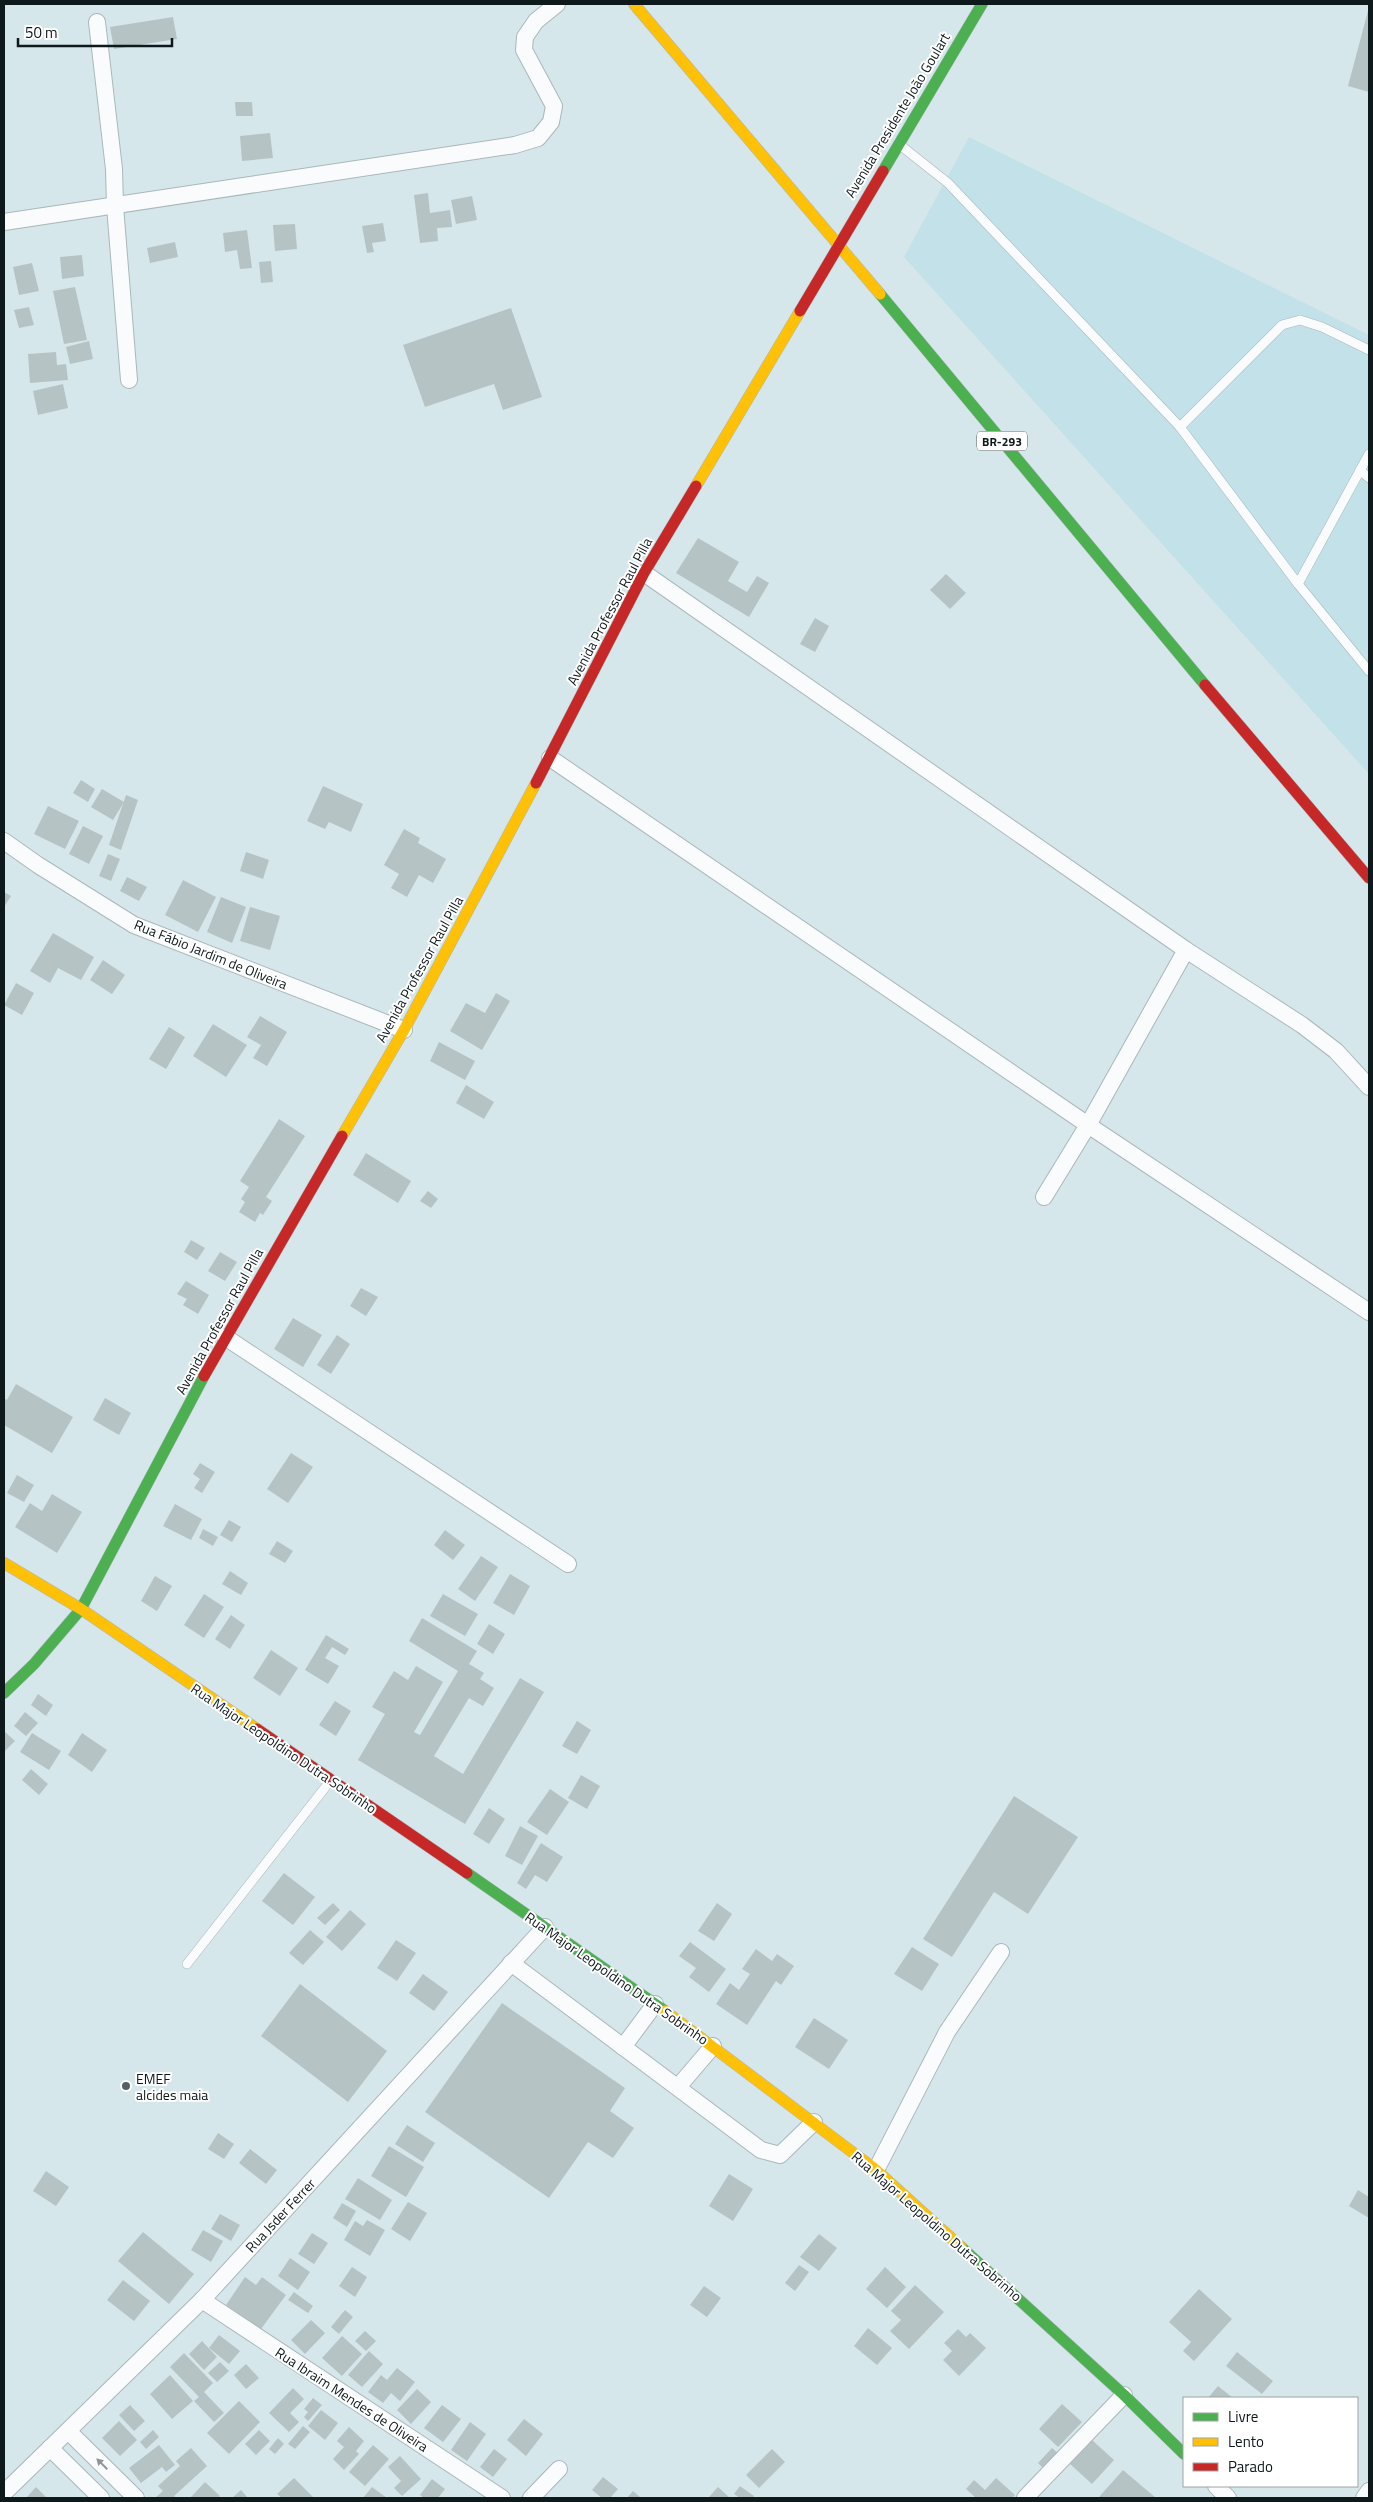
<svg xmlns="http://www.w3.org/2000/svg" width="1373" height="2502" viewBox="0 0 1373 2502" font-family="'Titillium Web',sans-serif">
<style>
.built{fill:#c3e1e8}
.building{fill:#b6c3c4}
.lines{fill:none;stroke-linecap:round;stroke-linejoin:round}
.lane-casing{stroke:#aab7bb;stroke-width:10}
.street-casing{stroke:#aab7bb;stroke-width:18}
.fast-casing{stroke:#aab7bb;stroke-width:12}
.slow-casing{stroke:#aab7bb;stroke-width:12}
.jam-casing{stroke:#aab7bb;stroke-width:12}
.lane{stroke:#f9fbfc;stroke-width:9}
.street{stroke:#f9fbfc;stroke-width:16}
.fast{stroke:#4caf50;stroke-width:11}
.slow{stroke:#ffc107;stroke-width:11}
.jam{stroke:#c62828;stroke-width:11}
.oneway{fill:#8f9597}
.poi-dot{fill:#546164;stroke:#fff;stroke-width:2}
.labels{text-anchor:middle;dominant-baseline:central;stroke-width:4;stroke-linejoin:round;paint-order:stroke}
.shield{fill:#fff;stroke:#565e60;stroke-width:1}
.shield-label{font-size:12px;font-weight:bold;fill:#0e191c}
.street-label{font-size:14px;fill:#0e191c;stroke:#fff}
.poi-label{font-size:14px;fill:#0e191c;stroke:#fff;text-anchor:start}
</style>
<rect width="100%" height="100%" fill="#d6e7eb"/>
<path class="built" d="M969,137L1369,335V774L904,257Z"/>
<g class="building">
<path d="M1369,7V92L1348,86Z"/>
<path d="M173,17L177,39L114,49L110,27Z"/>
<path d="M235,102H252L253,116H236Z"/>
<path d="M270,133L273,158L242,161L240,136Z"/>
<path d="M428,193L430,213L450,210L452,227L437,228L438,241L420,243L414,195Z"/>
<path d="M472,196L477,220L456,224L451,200Z"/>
<path d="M383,223L386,241L372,243L374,252L367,253L362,226Z"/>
<path d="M295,224L297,249L275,251L273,225Z"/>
<path d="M247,230L252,268L240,269L237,250L225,252L223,233Z"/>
<path d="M175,242L178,257L150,263L147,248Z"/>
<path d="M82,255L84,276L62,279L60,257Z"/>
<path d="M271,261L273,282L261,283L259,262Z"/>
<path d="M32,263L39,291L19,295L13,267Z"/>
<path d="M75,287L87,340L64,344L53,291Z"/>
<path d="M29,307L34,325L19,328L14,310Z"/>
<path d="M511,308L542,397L503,410L494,384L425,407L403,345Z"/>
<path d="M89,341L93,359L70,364L66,347Z"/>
<path d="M56,352L57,365L66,364L68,380L30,383L28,354Z"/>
<path d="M63,384L68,408L38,415L33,391Z"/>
<path d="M698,538L739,562L728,581L747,592L757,576L769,583L749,617L676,573Z"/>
<path d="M946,574L966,593L950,609L930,590Z"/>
<path d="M815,618L829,626L815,652L800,644Z"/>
<path d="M81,780L95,789L88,802L73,793Z"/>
<path d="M323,786L363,804L351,832L329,822L325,829L307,821Z"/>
<path d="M102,789L124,802L113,820L91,807Z"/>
<path d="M126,795L138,800L121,850L109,845Z"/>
<path d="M48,806L79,821L65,849L34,834Z"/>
<path d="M83,826L103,836L89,864L69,854Z"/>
<path d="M404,829L420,838L418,843L446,859L433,883L419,875L407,897L391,888L399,874L384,865Z"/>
<path d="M246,852L269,860L263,879L240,871Z"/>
<path d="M108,854L120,859L111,881L99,876Z"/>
<path d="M127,877L147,887L139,901L120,891Z"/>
<path d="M183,880L216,897L198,932L165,915Z"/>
<path d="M4,892L11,896L4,907Z"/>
<path d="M221,897L246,907L232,943L207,932Z"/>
<path d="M250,907L280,916L270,950L240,941Z"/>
<path d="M53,933L94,957L81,980L58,968L50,983L30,971Z"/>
<path d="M103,960L125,975L112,994L90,980Z"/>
<path d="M16,983L34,993L22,1015L4,1005Z"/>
<path d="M496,993L510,1001L482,1050L450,1031L466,1003L485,1013Z"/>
<path d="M260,1016L287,1032L267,1066L253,1058L261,1045L247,1037Z"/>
<path d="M213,1024L247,1045L226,1077L193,1056Z"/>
<path d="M169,1027L185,1037L166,1069L149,1059Z"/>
<path d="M439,1042L475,1061L465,1080L430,1061Z"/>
<path d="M466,1085L494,1102L484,1119L456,1103Z"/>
<path d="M279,1119L305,1136L266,1197L272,1201L263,1215L260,1213L255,1222L239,1212L245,1202L241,1199L249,1187L240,1181Z"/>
<path d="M366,1153L411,1181L398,1203L353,1175Z"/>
<path d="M428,1191L438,1199L431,1208L420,1201Z"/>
<path d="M191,1240L205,1248L197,1260L184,1252Z"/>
<path d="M220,1252L237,1262L225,1281L208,1271Z"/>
<path d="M186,1281L209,1295L198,1314L183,1305L187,1299L177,1294Z"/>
<path d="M361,1288L378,1297L366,1316L350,1306Z"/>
<path d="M293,1318L322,1335L303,1367L274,1349Z"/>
<path d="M337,1335L350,1344L331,1374L317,1365Z"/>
<path d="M16,1384L73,1417L52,1453L4,1425V1398L7,1400Z"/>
<path d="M105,1398L131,1413L119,1435L93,1420Z"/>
<path d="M291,1453L313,1467L288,1503L267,1489Z"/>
<path d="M200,1463L215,1472L202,1493L194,1488L200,1479L193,1474Z"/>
<path d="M17,1475L34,1485L24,1502L7,1493Z"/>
<path d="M52,1494L82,1512L57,1553L15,1527L30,1503L42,1511Z"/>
<path d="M175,1504L202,1519L191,1540L163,1526Z"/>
<path d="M229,1520L241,1527L232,1542L220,1535Z"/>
<path d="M203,1529L218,1537L213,1546L199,1538Z"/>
<path d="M445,1530L465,1545L453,1560L434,1545Z"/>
<path d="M277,1541L293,1551L285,1563L269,1554Z"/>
<path d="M481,1556L498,1567L475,1601L458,1589Z"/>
<path d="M230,1571L248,1583L241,1595L222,1584Z"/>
<path d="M510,1574L530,1586L514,1615L493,1603Z"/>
<path d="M155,1576L172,1586L157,1611L141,1601Z"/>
<path d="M204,1594L224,1607L204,1638L184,1625Z"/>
<path d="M443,1594L478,1614L465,1636L430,1616Z"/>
<path d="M231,1615L245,1625L230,1649L215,1639Z"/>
<path d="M422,1618L477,1651L469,1664L484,1673L480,1679L494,1688L483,1706L469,1698L434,1756L463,1774L520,1678L544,1692L465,1824L358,1760L385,1714L372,1707L394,1671L408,1680L416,1666L443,1682L414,1732L420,1735L458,1671L409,1641Z"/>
<path d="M489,1624L505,1634L493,1654L477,1644Z"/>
<path d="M326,1635L349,1649L345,1655L332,1647L325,1658L339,1666L328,1684L305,1670Z"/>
<path d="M271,1650L298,1668L280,1696L253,1678Z"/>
<path d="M38,1694L53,1705L46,1716L31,1705Z"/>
<path d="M335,1701L351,1711L336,1736L319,1725Z"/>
<path d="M25,1712L38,1723L26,1736L14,1726Z"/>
<path d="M577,1721L591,1730L577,1754L562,1746Z"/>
<path d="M5,1732L15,1741L4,1752V1733Z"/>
<path d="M32,1733L61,1751L49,1770L20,1752Z"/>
<path d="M82,1733L107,1750L92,1772L68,1755Z"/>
<path d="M31,1769L48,1784L39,1795L22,1780Z"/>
<path d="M581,1775L600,1786L587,1809L568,1798Z"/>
<path d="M550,1789L569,1802L547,1835L527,1822Z"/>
<path d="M1014,1796L1078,1837L1028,1914L994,1892L952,1957L923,1939Z"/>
<path d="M489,1808L505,1819L489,1844L473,1834Z"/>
<path d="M520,1826L538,1836L522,1865L505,1856Z"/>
<path d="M541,1843L563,1857L547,1882L535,1875L526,1889L517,1883Z"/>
<path d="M284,1873L315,1897L293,1925L262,1901Z"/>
<path d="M333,1903L340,1910L325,1925L317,1918Z"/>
<path d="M717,1903L732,1914L714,1941L698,1931Z"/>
<path d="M350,1910L366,1924L342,1951L326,1937Z"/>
<path d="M310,1930L324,1942L303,1965L289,1953Z"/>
<path d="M396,1940L416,1953L397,1981L377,1968Z"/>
<path d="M690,1942L726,1969L709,1992L689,1977L696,1968L679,1956Z"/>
<path d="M912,1947L939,1964L922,1991L894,1974Z"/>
<path d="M756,1949L772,1961L777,1954L794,1966L781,1985L776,1981L747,2025L716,2004L730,1983L739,1990L750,1974L742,1969Z"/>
<path d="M423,1974L448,1992L434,2011L409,1993Z"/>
<path d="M300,1984L387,2051L348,2102L261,2036Z"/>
<path d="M502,2003L625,2088L610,2111L634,2128L613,2158L588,2142L549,2198L425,2112Z"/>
<path d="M814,2018L848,2040L829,2069L795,2047Z"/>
<path d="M407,2125L435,2143L423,2162L395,2144Z"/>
<path d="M218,2133L234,2144L224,2159L208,2149Z"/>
<path d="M389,2146L424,2167L406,2197L371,2176Z"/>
<path d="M250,2149L277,2170L266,2184L239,2163Z"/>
<path d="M46,2171L69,2187L56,2206L33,2191Z"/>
<path d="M729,2174L753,2189L733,2221L709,2206Z"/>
<path d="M358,2178L392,2200L380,2220L345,2199Z"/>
<path d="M1358,2190L1369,2197V2218L1349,2206Z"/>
<path d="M408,2202L427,2213L410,2241L391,2229Z"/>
<path d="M342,2203L356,2211L347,2227L333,2218Z"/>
<path d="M220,2214L240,2225L231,2241L211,2229Z"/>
<path d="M367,2220L385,2230L370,2256L344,2240L355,2221L363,2226Z"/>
<path d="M203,2230L223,2241L211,2262L191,2250Z"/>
<path d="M143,2232L194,2274L169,2304L118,2261Z"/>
<path d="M312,2233L328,2243L314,2264L298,2254Z"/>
<path d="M819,2234L837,2248L819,2271L800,2257Z"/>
<path d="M290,2258L310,2272L298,2290L278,2276Z"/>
<path d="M799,2265L809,2272L795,2291L785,2283Z"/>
<path d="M352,2267L367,2277L355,2297L339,2286Z"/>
<path d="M885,2267L906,2287L887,2308L866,2289Z"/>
<path d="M245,2277L256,2285L262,2277L286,2295L261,2329L226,2305Z"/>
<path d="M123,2280L150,2301L134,2321L107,2300Z"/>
<path d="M915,2285L944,2312L909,2349L890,2331L901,2320L891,2311Z"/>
<path d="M704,2286L721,2298L707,2317L690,2305Z"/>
<path d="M1199,2289L1232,2319L1194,2361L1183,2351L1191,2342L1169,2322Z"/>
<path d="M294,2292L313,2306L308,2313L288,2300Z"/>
<path d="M345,2310L353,2317L339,2334L331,2327Z"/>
<path d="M311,2320L325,2333L305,2354L291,2340Z"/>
<path d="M868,2328L892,2348L877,2365L854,2346Z"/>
<path d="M958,2329L966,2337L970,2333L986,2348L959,2376L943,2360L952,2351L944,2343Z"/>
<path d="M365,2331L376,2341L366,2351L355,2341Z"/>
<path d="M219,2335L240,2351L229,2364L209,2348Z"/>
<path d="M342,2336L362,2354L342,2376L322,2358Z"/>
<path d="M202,2341L217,2357L204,2370L189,2354Z"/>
<path d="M369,2351L383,2364L362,2387L348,2375Z"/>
<path d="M1237,2352L1273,2381L1262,2394L1226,2366Z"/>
<path d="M184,2353L213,2383L204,2392L224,2413L214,2422L194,2401L199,2397L170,2367Z"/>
<path d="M220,2362L229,2371L217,2382L208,2373Z"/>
<path d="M246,2364L259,2378L246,2389L234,2375Z"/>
<path d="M397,2368L415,2382L400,2401L391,2393L383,2403L368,2392L381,2375L387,2380Z"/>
<path d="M170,2375L193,2401L172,2419L150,2394Z"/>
<path d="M1218,2386L1233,2398H1208Z"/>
<path d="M293,2388L304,2399L290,2413L299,2422L289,2432L269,2413Z"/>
<path d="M417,2389L431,2402L411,2424L397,2410Z"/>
<path d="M313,2398L322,2405L308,2421L304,2417L308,2412L304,2409Z"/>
<path d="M239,2401L260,2422L229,2454L207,2433Z"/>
<path d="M1062,2404L1082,2422L1058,2447L1039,2429Z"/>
<path d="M130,2405L145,2421L134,2431L119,2415Z"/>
<path d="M442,2405L461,2419L443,2442L424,2428Z"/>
<path d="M321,2410L338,2423L325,2440L308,2426Z"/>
<path d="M524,2419L543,2434L526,2456L507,2440Z"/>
<path d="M119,2421L137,2440L120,2456L102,2438Z"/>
<path d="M470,2422L486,2434L467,2461L451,2450Z"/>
<path d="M303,2426L310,2432L295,2449L288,2444Z"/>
<path d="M349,2427L364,2441L356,2451L359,2454L344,2470L333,2459L344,2447L337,2441Z"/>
<path d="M153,2430L159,2437L146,2449L140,2442Z"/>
<path d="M259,2430L270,2441L256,2455L245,2444Z"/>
<path d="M278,2438L284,2444L275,2454L269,2449Z"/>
<path d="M1092,2440L1114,2460L1092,2484L1070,2464Z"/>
<path d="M159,2445L175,2465L166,2472L162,2467L141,2483L129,2468Z"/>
<path d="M373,2445L389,2459L365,2486L349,2472Z"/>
<path d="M191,2448L207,2466L174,2496L176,2498H155L163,2491L158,2486L180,2466L176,2461Z"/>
<path d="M1052,2448L1059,2454L1045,2470L1038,2463Z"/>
<path d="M494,2449L507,2459L493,2477L480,2467Z"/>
<path d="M772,2449L785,2462L759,2488L746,2475Z"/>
<path d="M400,2456L421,2479L402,2496L394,2488L401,2481L388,2467Z"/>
<path d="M1123,2470L1143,2487L1156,2498H1101L1099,2497Z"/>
<path d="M603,2477L618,2489L610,2498H602L592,2490Z"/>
<path d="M294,2478L314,2498H282L277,2494Z"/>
<path d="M996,2478L1015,2495L1012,2498H976L966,2489L974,2480L985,2490Z"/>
<path d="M432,2479L445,2489L438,2498H424L420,2495Z"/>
<path d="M205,2482L220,2496L217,2498H190Z"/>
<path d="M740,2486L754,2496L753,2498H740L734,2494Z"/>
<path d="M36,2487L47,2498H26Z"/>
<path d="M372,2487L387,2498H363Z"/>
<path d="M718,2487L730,2498H708Z"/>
<path d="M241,2490L248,2498H232Z"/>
<path d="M633,2491L641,2498H627Z"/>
</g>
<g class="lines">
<g class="lane-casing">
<g id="lane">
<path d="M900,145L948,183L1180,427L1298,584L1369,671"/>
<path d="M1180,427L1282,325L1300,320L1322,327L1369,350"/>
<path d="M1360,470L1369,478"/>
<path d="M1298,584L1369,454"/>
<path d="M187,1964L331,1780"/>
</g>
</g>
<g class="street-casing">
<g id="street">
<path d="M97,22L114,169L115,206L129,380"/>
<path d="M4,222L515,145L538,138L551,122L554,106L524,50L525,37L536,21L557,4"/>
<path d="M644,573L1186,950L1302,1025L1336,1051L1369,1087"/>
<path d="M550,758L1088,1125L1369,1312"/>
<path d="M4,841L38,865L134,925L404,1030"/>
<path d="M1044,1197L1088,1125L1186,950"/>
<path d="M225,1337L568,1564"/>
<path d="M511,1963L761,2150L780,2155L814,2122"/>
<path d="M623,2047L655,2004"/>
<path d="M678,2087L713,2046"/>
<path d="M876,2170L947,2032L1001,1952"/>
<path d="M202,2300L502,2498"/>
<path d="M68,2431L136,2498"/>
<path d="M50,2448L101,2498"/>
<path d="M1216,2486L1228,2498"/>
<path d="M4,2493L202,2300L545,1927"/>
<path d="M531,2498L559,2469"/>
<path d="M1025,2498L1124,2395"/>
<path d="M1364,2498L1369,2491"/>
</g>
</g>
<g class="fast-casing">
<g id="fast">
<path d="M883,171L982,4"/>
<path d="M880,294L1205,685"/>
<path d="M4,1693L34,1664L81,1609L204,1376"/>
<path d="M467,1873L665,2011"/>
<path d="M961,2247L1124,2395L1184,2454"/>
</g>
</g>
<g class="slow-casing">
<g id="slow">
<path d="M634,4L880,294"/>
<path d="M696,486L800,311"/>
<path d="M342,1136L404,1030L536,783"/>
<path d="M4,1563L81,1609L257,1729"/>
<path d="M665,2011L876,2170L961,2247"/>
</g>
</g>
<g class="jam-casing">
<g id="jam">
<path d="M800,311L883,171"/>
<path d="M1205,685L1369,878"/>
<path d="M536,783L644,573L696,486"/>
<path d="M204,1376L342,1136"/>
<path d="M257,1729L467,1873"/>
</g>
</g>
<use href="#lane" class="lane"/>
<use href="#street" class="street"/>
<use href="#fast" class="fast"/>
<use href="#slow" class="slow"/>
<use href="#jam" class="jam"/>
</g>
<defs><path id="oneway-solid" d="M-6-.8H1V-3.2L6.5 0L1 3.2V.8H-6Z" transform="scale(1.25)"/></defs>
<use class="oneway" href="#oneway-solid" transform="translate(102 2464) rotate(-135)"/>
<circle class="poi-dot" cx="126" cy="2086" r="5"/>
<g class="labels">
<rect class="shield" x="977" y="431.5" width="50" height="19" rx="4"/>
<g class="shield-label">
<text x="1002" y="441">BR-293</text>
</g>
<g class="street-label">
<text transform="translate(897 115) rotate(-59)">Avenida Presidente João Goulart</text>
<text transform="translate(609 611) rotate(-62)">Avenida Professor Raul Pilla</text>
<text transform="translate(211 954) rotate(22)">Rua Fábio Jardim de Oliveira</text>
<text transform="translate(419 969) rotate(-61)">Avenida Professor Raul Pilla</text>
<text transform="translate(219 1321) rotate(-61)">Avenida Professor Raul Pilla</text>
<text transform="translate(284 1748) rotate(34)">Rua Major Leopoldino Dutra Sobrinho</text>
<text transform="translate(617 1978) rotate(35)">Rua Major Leopoldino Dutra Sobrinho</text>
<text transform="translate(280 2215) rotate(-47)">Rua Jsder Ferrer</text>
<text transform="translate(937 2226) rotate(41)">Rua Major Leopoldino Dutra Sobrinho</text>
<text transform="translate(352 2399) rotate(33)">Rua Ibraim Mendes de Oliveira</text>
</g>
<g class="poi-label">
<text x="136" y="2078">EMEF<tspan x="136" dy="16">alcides maia</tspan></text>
</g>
</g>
<rect width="1373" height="2502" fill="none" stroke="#0e191c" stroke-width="10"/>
<rect x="1183" y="2397" width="175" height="90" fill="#ffffff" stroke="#9fa3a4"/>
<rect x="1193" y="2413" width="25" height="8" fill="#4caf50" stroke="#9fa3a4"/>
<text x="1228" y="2422" font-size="15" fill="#0e191c">Livre</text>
<rect x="1193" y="2438" width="25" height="8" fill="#ffc107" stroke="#9fa3a4"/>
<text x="1228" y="2447" font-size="15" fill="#0e191c">Lento</text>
<rect x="1193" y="2463" width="25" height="8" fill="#c62828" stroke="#9fa3a4"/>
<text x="1228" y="2472" font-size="15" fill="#0e191c">Parado</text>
<path d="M18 38v8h154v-8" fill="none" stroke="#0e191c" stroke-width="2.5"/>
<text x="25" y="38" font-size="15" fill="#0e191c" stroke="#ffffff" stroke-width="4" paint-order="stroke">50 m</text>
</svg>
